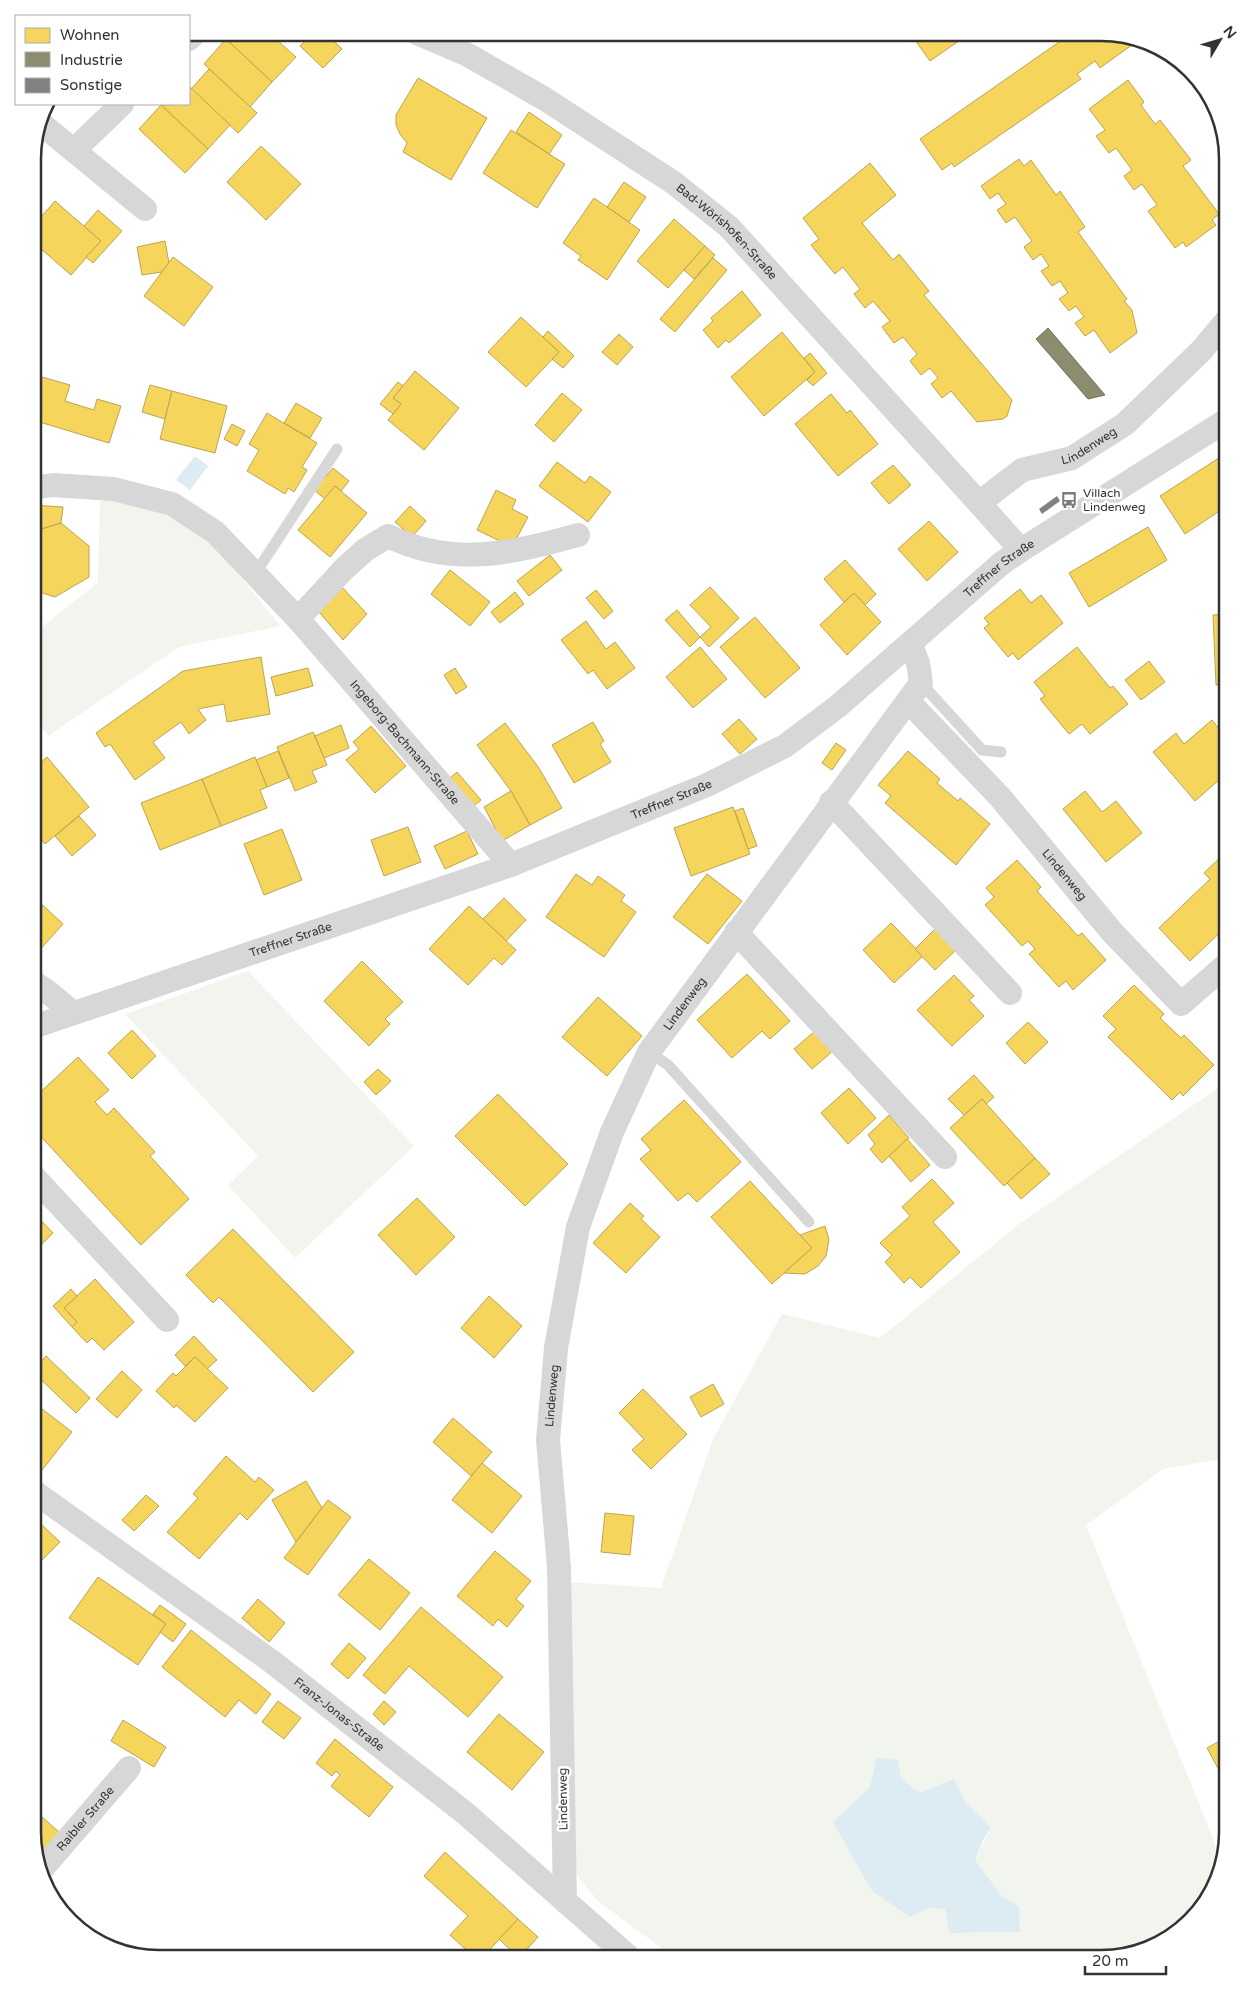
<svg xmlns="http://www.w3.org/2000/svg" width="1260" height="1991" viewBox="0 0 1260 1991" font-family="'Varela Round',sans-serif">
<style>
.green{fill:#f1f5ed;fill-rule:evenodd}
.water{fill:#ddebf3}
.homes{fill:#f6d55c;stroke:#bca450}
.industry{fill:#8c8c6e;stroke:#71715c}
.building{fill:#818181}
.lines{fill:none;stroke-linecap:round;stroke-linejoin:round}
.lane{stroke:#d7d7d7;stroke-width:11}
.street{stroke:#d7d7d7;stroke-width:24}
.labels{text-anchor:middle;dominant-baseline:central;stroke-width:5;stroke-linejoin:round;paint-order:stroke}
.street-label{font-size:12px;fill:#333;stroke:#fff}
.poi-label{font-size:12px;fill:#333;stroke:#fff;text-anchor:start}
.rim{fill:none;stroke:#333;stroke-width:2.5}
</style>
<rect width="100%" height="100%" fill="#fff"/>
<g class="green">
<path d="M100,497L147,506L186,524L219,550L280,626L179,647L48,736L33,715V634L98,582Z"/>
<path d="M248,971L414,1146L295,1258L228,1185L258,1156L125,1014Z"/>
<path d="M1227,1082V1458L1163,1469L1086,1525L1214,1841L1218,1863L1206,1902L1157,1945L1101,1958H675L598,1901L578,1877L572,1853L568,1582L661,1588L713,1439L782,1314L880,1338L1019,1224ZM876,1758L919,1793L954,1779L966,1803L991,1827L975,1860L1002,1896L1019,1907L1020,1932L949,1933L945,1909L928,1908L833,1823L870,1787Z"/>
</g>
<g class="water">
<path d="M195,456L208,466L190,490L176,480Z"/>
<path d="M876,1758L898,1760L901,1778L919,1793L954,1779L966,1803L991,1827L983,1840L975,1860L1002,1896L1019,1907L1020,1932L949,1933L945,1909L928,1908L910,1917L872,1891L833,1822L870,1787Z"/>
</g>
<g class="homes">
<path d="M233,33H269L296,57L272,82L226,39Z"/>
<path d="M313,33H325L342,49L323,68L300,46Z"/>
<path d="M910,33H960L963,38L930,61Z"/>
<path d="M1072,33H1110L1136,42L1100,68L1095,61L1077,74L1081,79L954,167L952,163L942,170L920,139Z"/>
<path d="M226,39L272,82L250,107L204,64Z"/>
<path d="M209,69L257,113L238,133L191,89Z"/>
<path d="M418,78L487,118L451,180L403,152L407,143L400,134L396,125V115Z"/>
<path d="M1128,80L1144,102L1141,105L1155,124L1160,120L1191,160L1183,166L1219,214L1212,220L1216,225L1186,247L1183,242L1175,248L1148,211L1157,205L1142,184L1134,190L1124,176L1132,170L1116,148L1109,153L1096,136L1105,130L1089,109Z"/>
<path d="M189,86L230,125L208,149L161,105L189,104Z"/>
<path d="M161,105L208,149L185,173L139,129Z"/>
<path d="M529,112L562,135L549,154L516,132Z"/>
<path d="M511,130L565,164L537,208L483,173Z"/>
<path d="M261,146L301,184L266,220L227,182Z"/>
<path d="M1019,159L1024,166L1031,160L1056,195L1060,191L1085,227L1078,232L1127,299L1124,301L1132,310L1137,333L1110,353L1094,330L1085,336L1075,323L1084,317L1076,306L1069,311L1059,299L1068,293L1060,281L1052,286L1041,271L1049,266L1041,254L1033,260L1024,247L1032,241L1015,217L1006,223L997,210L1006,204L998,193L990,199L981,186Z"/>
<path d="M870,163L896,195L862,223L893,260L899,254L929,291L924,295L1012,400L1007,416L1003,419L977,422L951,391L942,398L931,384L938,378L930,368L921,375L910,361L917,354L903,337L894,343L882,327L890,321L873,301L865,308L854,294L860,289L843,267L835,274L811,245L819,239L803,218Z"/>
<path d="M624,182L646,197L629,222L607,207Z"/>
<path d="M594,198L640,230L607,280L578,260L581,256L563,243Z"/>
<path d="M55,201L101,241L71,275L33,242V226Z"/>
<path d="M98,210L122,231L93,263L86,257L101,241L84,226Z"/>
<path d="M674,219L705,246L668,288L637,261Z"/>
<path d="M165,241L169,263L162,272L142,275L137,247Z"/>
<path d="M705,246L715,255L694,279L684,270Z"/>
<path d="M173,257L213,287L184,326L144,296Z"/>
<path d="M713,258L727,270L675,332L660,319Z"/>
<path d="M742,291L761,315L729,343L726,340L718,348L703,330L713,321L711,318Z"/>
<path d="M521,317L559,352L526,387L488,352Z"/>
<path d="M548,331L574,356L563,368L552,359L559,352L543,337Z"/>
<path d="M782,332L815,372L764,416L731,377Z"/>
<path d="M619,334L633,347L617,365L602,352Z"/>
<path d="M810,353L827,373L813,386L807,380L815,372L804,358Z"/>
<path d="M415,371L459,408L424,450L388,420L401,404L393,398Z"/>
<path d="M42,377L70,385L65,401L94,410L97,399L121,406L109,443L33,420V407Z"/>
<path d="M398,382L403,386L393,398L401,404L393,414L380,404Z"/>
<path d="M150,385L172,391L165,419L142,412Z"/>
<path d="M172,391L227,406L215,453L160,439Z"/>
<path d="M562,393L582,410L554,442L535,425Z"/>
<path d="M831,394L847,413L850,410L878,444L838,476L795,424Z"/>
<path d="M296,403L322,418L310,438L284,423Z"/>
<path d="M267,413L317,443L302,467L307,470L294,492L288,488L285,494L247,471L259,450L249,444Z"/>
<path d="M232,424L245,431L237,446L224,439Z"/>
<path d="M1225,454L1227,459V506L1185,534L1160,496Z"/>
<path d="M557,462L585,483L590,476L611,492L588,522L539,486Z"/>
<path d="M893,465L911,485L889,504L871,483Z"/>
<path d="M333,468L349,481L341,491L335,486L325,499L314,490Z"/>
<path d="M335,486L367,513L330,557L298,530Z"/>
<path d="M496,490L516,500L512,509L528,517L512,547L477,530Z"/>
<path d="M33,505L63,507L61,523L35,531L33,530Z"/>
<path d="M410,506L426,521L412,537L395,522Z"/>
<path d="M929,521L958,552L927,581L898,549Z"/>
<path d="M61,523L89,546V577L55,597L33,590L35,531Z"/>
<path d="M1148,527L1167,560L1089,607L1069,573Z"/>
<path d="M550,555L562,570L529,596L517,581Z"/>
<path d="M845,560L876,594L865,605L854,593L844,602L824,579Z"/>
<path d="M450,570L490,602L470,626L431,594Z"/>
<path d="M341,586L367,614L343,640L319,612Z"/>
<path d="M710,587L739,618L709,647L700,637L711,627L690,605Z"/>
<path d="M1020,589L1031,603L1041,595L1063,623L1018,660L1013,653L1008,657L984,628L989,624L984,618Z"/>
<path d="M596,590L613,611L604,619L586,598Z"/>
<path d="M515,592L524,604L500,623L491,612Z"/>
<path d="M854,593L881,622L847,655L820,625Z"/>
<path d="M677,610L700,637L690,647L665,620Z"/>
<path d="M1227,614V684L1216,685L1213,615Z"/>
<path d="M755,617L800,668L765,698L720,647Z"/>
<path d="M586,621L606,649L615,642L635,668L607,689L593,670L588,674L561,640Z"/>
<path d="M700,647L727,679L693,708L666,677Z"/>
<path d="M1077,647L1110,688L1113,686L1128,704L1090,734L1082,724L1069,734L1040,699L1045,696L1034,682Z"/>
<path d="M261,657L270,714L227,722L224,704L198,709L206,720L189,734L181,722L153,742L165,758L135,780L110,744L105,747L96,733L183,671Z"/>
<path d="M1149,661L1165,682L1141,700L1125,680Z"/>
<path d="M308,668L313,686L276,696L271,677Z"/>
<path d="M455,668L467,687L456,694L444,675Z"/>
<path d="M739,719L757,739L740,754L722,734Z"/>
<path d="M1212,720L1227,739V773L1195,801L1153,752L1176,733L1184,744Z"/>
<path d="M593,722L604,741L600,744L611,762L574,783L552,745Z"/>
<path d="M505,723L539,768L562,808L530,825L511,791L477,745Z"/>
<path d="M341,725L349,748L324,758L315,736Z"/>
<path d="M371,726L406,766L375,793L346,760L359,749L353,742Z"/>
<path d="M313,732L327,765L312,771L317,782L295,791L277,747Z"/>
<path d="M836,743L846,750L832,770L822,763Z"/>
<path d="M278,751L289,778L267,787L256,760Z"/>
<path d="M908,751L940,779L937,783L958,801L960,798L990,824L956,865L885,803L891,796L878,785Z"/>
<path d="M47,757L89,807L45,844L33,829V769Z"/>
<path d="M255,757L267,787L260,790L267,808L221,826L202,779Z"/>
<path d="M457,772L481,800L469,810L445,782Z"/>
<path d="M202,779L221,826L160,850L141,803Z"/>
<path d="M511,791L530,825L502,841L484,807Z"/>
<path d="M1085,791L1102,812L1116,801L1142,833L1106,862L1063,809Z"/>
<path d="M733,807L750,854L691,876L674,828Z"/>
<path d="M743,808L757,846L748,849L735,811Z"/>
<path d="M79,816L96,835L72,856L55,836Z"/>
<path d="M408,827L421,862L384,876L371,840Z"/>
<path d="M282,829L302,880L264,895L244,844Z"/>
<path d="M467,831L478,854L445,869L434,846Z"/>
<path d="M1227,851V926L1190,961L1159,928L1210,879L1204,873Z"/>
<path d="M1017,860L1041,887L1037,891L1078,936L1082,933L1106,960L1073,990L1066,981L1059,987L1029,954L1035,949L1028,941L1022,946L985,905L994,897L986,888Z"/>
<path d="M576,874L592,885L598,876L625,895L621,901L636,912L604,957L546,917Z"/>
<path d="M707,874L742,901L708,944L673,917Z"/>
<path d="M33,896L63,924L37,953L33,949Z"/>
<path d="M504,898L526,920L506,941L483,919Z"/>
<path d="M469,906L516,950L502,965L494,958L468,985L429,949Z"/>
<path d="M891,923L923,956L894,983L863,950Z"/>
<path d="M936,928L957,949L935,970L915,949Z"/>
<path d="M362,961L403,1002L385,1019L390,1024L369,1046L324,1001Z"/>
<path d="M747,974L790,1021L770,1039L762,1031L732,1058L697,1020Z"/>
<path d="M954,975L974,996L969,1000L984,1016L952,1046L917,1010Z"/>
<path d="M1134,985L1164,1014L1160,1018L1181,1038L1184,1035L1214,1065L1183,1096L1180,1092L1172,1100L1108,1037L1116,1029L1103,1016Z"/>
<path d="M598,997L642,1036L607,1076L562,1037Z"/>
<path d="M1028,1022L1048,1042L1025,1064L1006,1043Z"/>
<path d="M132,1030L156,1056L132,1079L108,1053Z"/>
<path d="M816,1030L834,1050L812,1069L794,1049Z"/>
<path d="M78,1057L109,1090L95,1102L107,1115L114,1108L155,1152L150,1156L189,1199L141,1245L33,1128V1096L34,1098Z"/>
<path d="M378,1069L391,1081L376,1095L364,1082Z"/>
<path d="M974,1075L994,1097L986,1104L982,1099L964,1115L948,1099Z"/>
<path d="M849,1088L876,1118L848,1144L821,1113Z"/>
<path d="M498,1094L568,1164L525,1206L455,1136Z"/>
<path d="M982,1099L1035,1158L1004,1186L950,1128Z"/>
<path d="M684,1100L741,1162L697,1202L688,1193L678,1201L640,1159L651,1150L641,1139Z"/>
<path d="M889,1115L909,1138L882,1163L870,1149L875,1144L868,1135Z"/>
<path d="M907,1139L930,1165L911,1182L889,1156Z"/>
<path d="M1035,1158L1050,1174L1021,1199L1007,1183Z"/>
<path d="M932,1179L954,1203L933,1222L960,1252L921,1288L910,1277L904,1283L885,1262L892,1255L880,1243L910,1216L902,1207Z"/>
<path d="M750,1181L812,1248L772,1284L711,1217Z"/>
<path d="M417,1198L455,1237L416,1275L378,1235Z"/>
<path d="M630,1203L644,1216L641,1219L660,1237L626,1273L593,1243Z"/>
<path d="M33,1212L53,1233L33,1253Z"/>
<path d="M825,1226L829,1240L826,1256L818,1266L805,1274L784,1273L812,1248L800,1235Z"/>
<path d="M233,1229L354,1352L313,1392L219,1297L213,1303L186,1275Z"/>
<path d="M95,1279L134,1322L104,1350L92,1338L87,1343L72,1327L77,1322L64,1308Z"/>
<path d="M71,1289L77,1296L64,1308L77,1322L72,1327L53,1306Z"/>
<path d="M489,1296L522,1326L494,1358L461,1328Z"/>
<path d="M194,1336L217,1360L207,1369L195,1357L185,1366L175,1355Z"/>
<path d="M46,1356L90,1398L76,1413L33,1372V1370Z"/>
<path d="M195,1357L228,1388L195,1422L176,1405L174,1408L156,1391L173,1373L176,1376Z"/>
<path d="M122,1371L142,1390L117,1418L96,1399Z"/>
<path d="M713,1384L724,1404L701,1417L690,1397Z"/>
<path d="M643,1389L687,1434L651,1469L632,1450L644,1439L619,1413Z"/>
<path d="M33,1402L72,1432L42,1470L33,1463Z"/>
<path d="M453,1418L492,1452L471,1476L433,1442Z"/>
<path d="M226,1456L255,1482L259,1477L274,1490L247,1520L240,1513L199,1559L167,1532L198,1498L193,1494Z"/>
<path d="M482,1463L522,1496L492,1533L452,1500Z"/>
<path d="M306,1481L322,1508L296,1542L272,1500Z"/>
<path d="M146,1495L159,1506L134,1531L122,1520Z"/>
<path d="M328,1500L351,1517L308,1575L284,1558Z"/>
<path d="M605,1513L634,1516L630,1555L601,1552Z"/>
<path d="M41,1524L60,1542L41,1561L33,1553V1533Z"/>
<path d="M495,1551L531,1581L516,1599L524,1606L507,1627L498,1619L493,1626L457,1596Z"/>
<path d="M369,1559L410,1593L380,1630L338,1595Z"/>
<path d="M98,1577L166,1624L138,1665L69,1618Z"/>
<path d="M258,1599L285,1623L269,1642L242,1618Z"/>
<path d="M160,1605L186,1624L173,1642L160,1632L166,1624L153,1614Z"/>
<path d="M421,1607L503,1677L468,1717L409,1666L385,1694L363,1675Z"/>
<path d="M191,1630L271,1694L256,1714L239,1700L225,1717L162,1667Z"/>
<path d="M349,1643L366,1658L348,1679L331,1664Z"/>
<path d="M278,1701L301,1718L284,1739L262,1722Z"/>
<path d="M384,1701L396,1712L384,1725L373,1714Z"/>
<path d="M499,1714L544,1752L512,1790L467,1752Z"/>
<path d="M123,1720L166,1747L154,1767L111,1741Z"/>
<path d="M1227,1737V1785L1207,1748Z"/>
<path d="M335,1739L393,1787L369,1817L331,1786L340,1775L336,1771L332,1776L316,1763Z"/>
<path d="M33,1809L59,1832L38,1857L32,1832Z"/>
<path d="M445,1852L518,1919L482,1958H475L450,1935L468,1916L424,1876Z"/>
<path d="M518,1919L538,1937L519,1958L499,1939Z"/>
</g>
<path class="industry" d="M1048,328L1105,395L1088,399L1036,339Z"/>
<path class="building" d="M1057,496L1060,501L1042,514L1039,509Z"/>
<g class="lines">
<g class="lane">
<path d="M463,33L468,55"/>
<path d="M255,574L337,449"/>
<path d="M921,683L982,750L1001,752"/>
<path d="M649,1052L668,1065L809,1222"/>
</g>
<g class="street">
<path id="s1" d="M417,33L468,55L545,99L674,183L729,227L979,503"/>
<path d="M189,39L195,33"/>
<path d="M39,122L145,209"/>
<path d="M74,150L122,104"/>
<path id="s2" d="M33,488L53,485L114,489L172,504L215,532L298,619L511,865"/>
<path id="s3" d="M1021,550L979,503L1022,470L1072,458L1125,424L1201,351L1227,320"/>
<path d="M298,619L344,569L365,550L388,536C453,568 512,553 578,535"/>
<path id="s4" d="M908,701L1000,797L1112,932L1181,1004L1227,964"/>
<path d="M831,802L1010,993"/>
<path d="M736,932L945,1157"/>
<path d="M33,982L48,992L73,1013"/>
<path id="s5" d="M33,1027L511,865L707,785L785,746L837,707L1002,563L1021,550L1227,420"/>
<path d="M33,1176L167,1320"/>
<path id="s6" d="M33,1491L271,1661L465,1813L630,1958"/>
<path id="s7" d="M41,1870L129,1768"/>
<path id="s8" d="M565,1901L559,1567L548,1440L556,1348L578,1227L612,1132L649,1052L921,683L918,663L911,645"/>
</g>
</g>
<defs>
<g id="bus-bare" transform="scale(1.35)"><path d="M-5-6H5V4H4V6H2V4H-2V6H-4V4H-5ZM-3.5-4V0h7V-4ZM-3.5 1.2v1.5H-2V1.2ZM2 1.2v1.5H3.5V1.2Z" fill="#7a7a7a" stroke="#fff" stroke-width="2.5" paint-order="stroke"/></g>
</defs>
<g fill-rule="evenodd">
<use href="#bus-bare" x="1069" y="500"/>
</g>
<g class="labels">
<g class="street-label">
<text stroke="none"><textPath href="#s1" startOffset="370">Bad-Wörishofen-Straße</textPath></text>
<text stroke="none"><textPath href="#s3" startOffset="189">Lindenweg</textPath></text>
<text stroke="none"><textPath href="#s5" startOffset="1082">Treffner Straße</textPath></text>
<text stroke="none"><textPath href="#s2" startOffset="476">Ingeborg-Bachmann-Straße</textPath></text>
<text stroke="none"><textPath href="#s5" startOffset="678">Treffner Straße</textPath></text>
<text stroke="none"><textPath href="#s4" startOffset="234">Lindenweg</textPath></text>
<text stroke="none"><textPath href="#s5" startOffset="272">Treffner Straße</textPath></text>
<text stroke="none"><textPath href="#s8" startOffset="926">Lindenweg</textPath></text>
<text stroke="none"><textPath href="#s8" startOffset="506">Lindenweg</textPath></text>
<text stroke="none"><textPath href="#s6" startOffset="379">Franz-Jonas-Straße</textPath></text>
<text transform="translate(563 1799) rotate(-91)">Lindenweg</text>
<text stroke="none"><textPath href="#s7" startOffset="68">Raibler Straße</textPath></text>
</g>
<g class="poi-label">
<text x="1083" y="493">Villach<tspan x="1083" dy="14">Lindenweg</tspan></text>
</g>
</g>
<path d="M0 0H1260V1991H0ZM159 41H1101A118 118 0 0 1 1219 159V1832A118 118 0 0 1 1101 1950H159A118 118 0 0 1 41 1832V159A118 118 0 0 1 159 41Z" fill="#fff" fill-rule="evenodd"/>
<path class="rim" d="M159 41H1101A118 118 0 0 1 1219 159V1832A118 118 0 0 1 1101 1950H159A118 118 0 0 1 41 1832V159A118 118 0 0 1 159 41Z"/>
<rect x="15" y="15" width="175" height="90" fill="#ffffff" stroke="#adadad"/>
<rect x="25" y="28" width="25" height="15" fill="#f6d55c" stroke="#adadad"/>
<text x="60" y="40" font-size="15" fill="#333333">Wohnen</text>
<rect x="25" y="52" width="25" height="15" fill="#8c8c6e" stroke="#adadad"/>
<text x="60" y="65" font-size="15" fill="#333333">Industrie</text>
<rect x="25" y="78" width="25" height="15" fill="#818181" stroke="#adadad"/>
<text x="60" y="90" font-size="15" fill="#333333">Sonstige</text>
<g transform="translate(1220 40) rotate(52)" stroke="#ffffff" stroke-width="4" paint-order="stroke">
<path d="M0-4L9 19L0 12L-9 19Z" fill="#333333"/>
<text y="-8" font-size="14" font-weight="bold" text-anchor="middle" fill="#333333">N</text>
</g>
<path d="M1085 1966v8h81v-8" fill="none" stroke="#333333" stroke-width="2.5"/>
<text x="1092" y="1966" font-size="15" fill="#333333" stroke="#ffffff" stroke-width="4" paint-order="stroke">20 m</text>
</svg>
